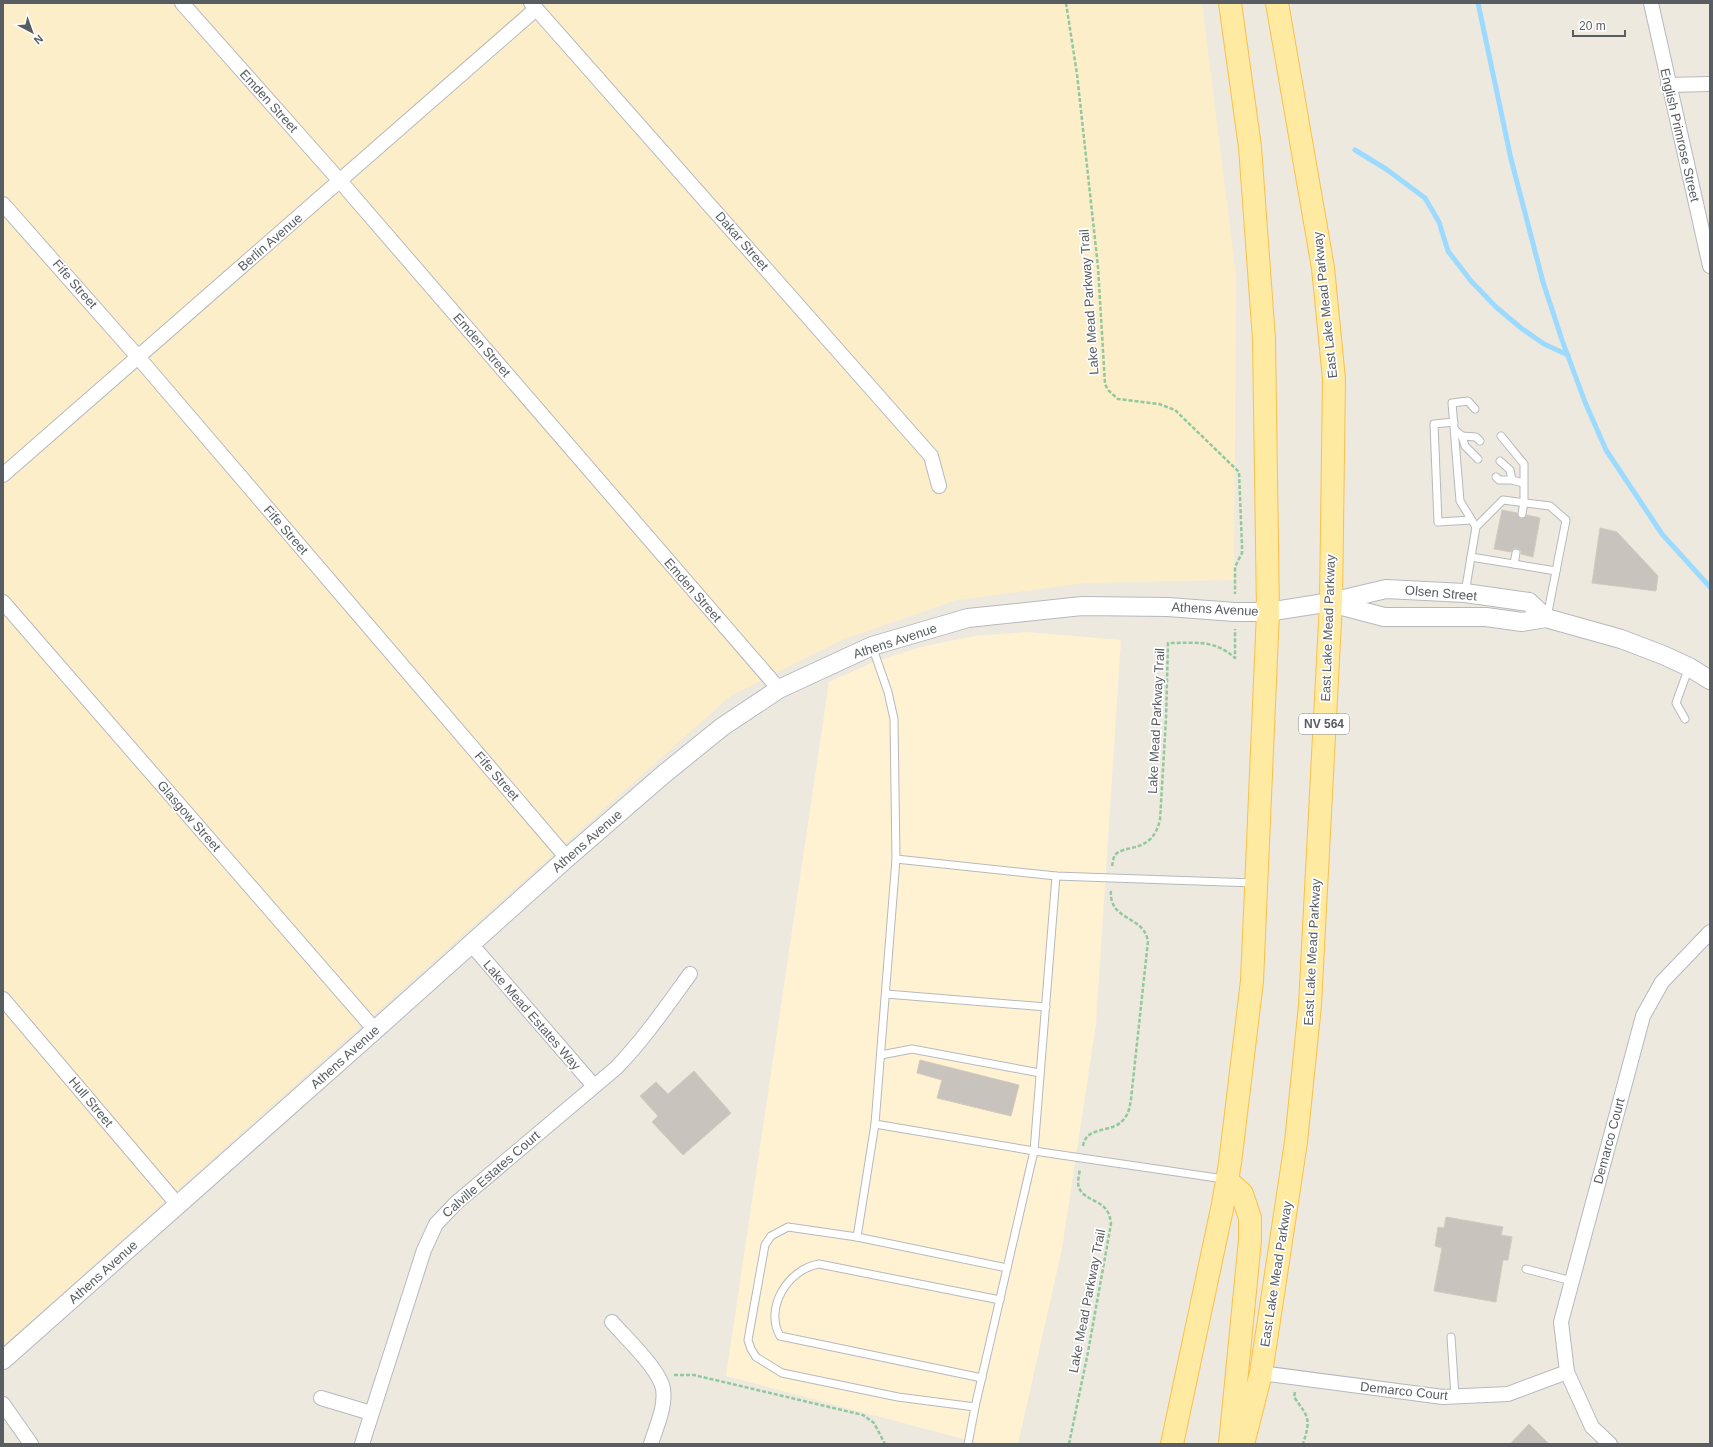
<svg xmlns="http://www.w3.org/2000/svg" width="1713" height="1447" viewBox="0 0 1713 1447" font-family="Arial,sans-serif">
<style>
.commercial{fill:#fff2d2}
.sand{fill:#fdeeca}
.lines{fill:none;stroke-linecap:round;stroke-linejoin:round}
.stream{stroke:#9ddaff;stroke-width:5}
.building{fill:#c8c3bc;stroke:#d2cabd}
.service-casing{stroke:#b5b9be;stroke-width:9}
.minor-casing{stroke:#b5b9be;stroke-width:16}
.tertiary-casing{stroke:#b5b9be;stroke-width:20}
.primary-casing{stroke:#fcbf49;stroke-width:24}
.path{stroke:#92c89e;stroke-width:2.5;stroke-dasharray:4 2;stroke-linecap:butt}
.service{stroke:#fff;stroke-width:7}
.minor{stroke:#fff;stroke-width:14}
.tertiary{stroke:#fff;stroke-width:18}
.primary{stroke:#ffeaa2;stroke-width:22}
.labels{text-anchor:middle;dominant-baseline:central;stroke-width:3.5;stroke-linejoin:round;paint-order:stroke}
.shield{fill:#fff;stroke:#8a8e91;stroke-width:1}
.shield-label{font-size:12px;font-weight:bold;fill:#585d62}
.street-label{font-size:13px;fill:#585d62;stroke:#fff}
</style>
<rect width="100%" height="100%" fill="#ede9df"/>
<path class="commercial" d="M1026,632L1121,640L1096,1024L1062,1249L1018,1444H982L726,1376L829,682L876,661L925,646L975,636Z"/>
<path class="sand" d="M3,3H1202L1236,275L1234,580L1086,583L957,600L844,639L729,697L3,1346Z"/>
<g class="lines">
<g class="stream">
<path d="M1478,3L1511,159L1543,282L1562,340L1585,402L1606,450L1662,534L1710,587"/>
<path d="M1355,150L1386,169L1425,198L1439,222L1448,251L1471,281L1496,307L1521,328L1544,344L1568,355"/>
</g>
</g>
<g class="building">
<path d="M1502,510L1517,513L1518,516L1521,519L1524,518L1527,515L1540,518L1533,557L1521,554V551L1517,548H1514L1511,552L1494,549Z"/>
<path d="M1600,528L1617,532L1658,576L1656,591L1592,583Z"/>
<path d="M920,1060L1019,1085L1011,1116L937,1098L942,1080L917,1073Z"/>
<path d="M694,1071L731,1113L683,1155L652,1122L658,1116L640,1096L656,1082L668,1094Z"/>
<path d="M1446,1217L1503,1227L1501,1235L1512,1237L1508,1260H1503L1496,1302L1434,1291L1442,1248L1435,1246L1438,1227L1444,1228Z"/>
<path d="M1529,1424L1549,1444H1510Z"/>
</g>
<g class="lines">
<g class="service-casing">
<g id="service">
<path d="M1475,409L1468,401L1452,403L1460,501L1476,527"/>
<path d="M1454,422L1434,424L1438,522L1471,520"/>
<path d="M1455,430L1462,436L1465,446L1478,459"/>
<path d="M1462,436L1476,437L1480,441"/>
<path d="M1501,436L1524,464V502L1522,514"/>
<path d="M1500,461L1510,470L1512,480L1523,483"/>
<path d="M1496,477L1499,480H1512"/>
<path d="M1471,557L1556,571"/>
<path d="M1514,564L1516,553"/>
<path d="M1465,593L1476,527L1503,500L1550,506L1566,520L1547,617"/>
<path d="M872,646L888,692L894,719L896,859L875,1124L857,1237L788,1227L771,1236L765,1245L748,1340L751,1349L756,1357L782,1373L898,1397L975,1407L968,1444"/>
<path d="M1685,719L1676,703L1689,667"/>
<path d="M896,859L1056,876L1254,883"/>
<path d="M886,994L1046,1007"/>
<path d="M881,1055L912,1049L1040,1073"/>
<path d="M875,1124L1034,1151L1056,876"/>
<path d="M857,1237L1007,1268"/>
<path d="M1526,1269L1572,1281"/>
<path d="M1451,1337L1455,1396"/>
<path d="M982,1378L780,1336C764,1308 788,1269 819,1264L1000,1300"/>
<path d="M975,1407L1034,1151L1224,1179"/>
</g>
</g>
<g class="minor-casing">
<g id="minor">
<path d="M182,3L340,181L779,689"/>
<path d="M531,3L931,456L939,486"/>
<path d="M1651,3L1710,266"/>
<path d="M1668,85L1710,84"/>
<path d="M3,204L138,357L567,858"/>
<path d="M3,475L536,9"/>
<path d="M3,602L375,1030"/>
<path d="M471,944L594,1086"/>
<path d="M3,999L178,1205"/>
<path d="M612,1322C626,1338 660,1370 663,1389C666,1407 656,1427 651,1444"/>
<path d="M1261,1373L1443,1397L1508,1394L1567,1372"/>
<path d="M321,1398L371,1413"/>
<path d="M3,1404L31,1444"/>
<path d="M362,1444L424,1250L436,1224L456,1203L616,1068C644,1039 666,1007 690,974"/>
<path d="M1610,1444L1592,1427L1567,1372L1561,1322L1643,1016L1662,982L1710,932"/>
</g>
</g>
<g class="tertiary-casing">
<g id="tertiary">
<path d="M1331,603L1384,617H1486L1522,622L1546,618L1621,639L1663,655L1689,667L1710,680"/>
<path d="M3,1360L375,1030L567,858L664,774L722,727L779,689L872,646L968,618L1082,606L1168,607L1235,612H1268L1331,602L1386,589L1465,593L1529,602L1546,618"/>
</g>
</g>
<g class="primary-casing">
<g id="primary">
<path d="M1227,1180L1242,1194L1250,1218V1240L1230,1444"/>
<path d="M1172,1444L1223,1204L1230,1163L1252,981L1268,612L1264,339L1250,147L1230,3"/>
<path d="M1243,1444L1261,1373L1296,1142L1310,1005L1331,602L1334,379L1323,268L1277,3"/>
</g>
</g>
<g class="path">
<path d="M1066,3L1077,74L1098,267L1105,384L1108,390L1118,399L1159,404L1175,410L1239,472L1242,546V553L1235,567V594"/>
<path d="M1112,866C1113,862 1113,857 1116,854C1119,851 1124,850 1127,849C1147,845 1155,839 1160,820L1166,719L1168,643C1194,643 1214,639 1235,658V629"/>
<path d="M1083,1146C1086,1125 1113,1134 1124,1119C1129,1113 1130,1106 1131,1099L1148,941C1143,914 1108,922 1111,889"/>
<path d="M674,1375H694L863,1415L874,1423L885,1444"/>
<path d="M1295,1392L1294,1397C1309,1418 1311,1418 1303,1444"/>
<path d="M1069,1444L1088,1352L1111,1224C1109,1198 1087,1204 1079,1188C1077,1183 1079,1175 1080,1169"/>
</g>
<use href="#service" class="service"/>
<use href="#minor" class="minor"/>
<use href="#tertiary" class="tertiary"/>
<use href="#primary" class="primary"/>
</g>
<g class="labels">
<rect class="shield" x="1299" y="714" width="50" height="20" rx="3"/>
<g class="shield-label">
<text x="1324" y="724">NV 564</text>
</g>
<g class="street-label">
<text transform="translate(269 101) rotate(48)">Emden Street</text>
<text transform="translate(1680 135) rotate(77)">English Primrose Street</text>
<text transform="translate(742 241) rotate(49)">Dakar Street</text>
<text transform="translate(270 242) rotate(-41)">Berlin Avenue</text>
<text transform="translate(75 284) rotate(49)">Fife Street</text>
<text transform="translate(1089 302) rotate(-94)">Lake Mead Parkway Trail</text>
<text transform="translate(1325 305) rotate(-96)">East Lake Mead Parkway</text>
<text transform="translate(482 345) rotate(49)">Emden Street</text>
<text transform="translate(286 530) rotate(49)">Fife Street</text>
<text transform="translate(693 590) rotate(49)">Emden Street</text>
<text transform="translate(1441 593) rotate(5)">Olsen Street</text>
<text transform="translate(1215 609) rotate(3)">Athens Avenue</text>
<text transform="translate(1328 628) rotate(-88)">East Lake Mead Parkway</text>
<text transform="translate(895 641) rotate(-18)">Athens Avenue</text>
<text transform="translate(1156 721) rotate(-87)">Lake Mead Parkway Trail</text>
<text transform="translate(497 776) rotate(49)">Fife Street</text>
<text transform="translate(189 816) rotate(49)">Glasgow Street</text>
<text transform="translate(587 841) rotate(-41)">Athens Avenue</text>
<text transform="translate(1312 952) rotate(-87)">East Lake Mead Parkway</text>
<text transform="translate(532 1015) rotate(49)">Lake Mead Estates Way</text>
<text transform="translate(345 1057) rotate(-42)">Athens Avenue</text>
<text transform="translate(91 1102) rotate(50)">Hull Street</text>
<text transform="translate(1609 1141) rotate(-75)">Demarco Court</text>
<text transform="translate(491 1174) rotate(-41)">Calville Estates Court</text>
<text transform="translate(103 1272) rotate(-42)">Athens Avenue</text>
<text transform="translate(1276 1274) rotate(-81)">East Lake Mead Parkway</text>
<text transform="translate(1087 1301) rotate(-79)">Lake Mead Parkway Trail</text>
<text transform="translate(1404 1391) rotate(6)">Demarco Court</text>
</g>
</g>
<rect width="1713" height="1447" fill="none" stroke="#585d62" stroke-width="8"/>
<g transform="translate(32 32) rotate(139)" stroke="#ffffff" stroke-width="3" paint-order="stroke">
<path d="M0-3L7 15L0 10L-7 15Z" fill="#585d62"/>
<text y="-6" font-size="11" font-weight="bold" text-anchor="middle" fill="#585d62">N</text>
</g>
<path d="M1573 30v6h52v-6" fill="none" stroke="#585d62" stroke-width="2"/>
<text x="1579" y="30" font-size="12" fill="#585d62" stroke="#ffffff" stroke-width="3" paint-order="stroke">20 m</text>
</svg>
